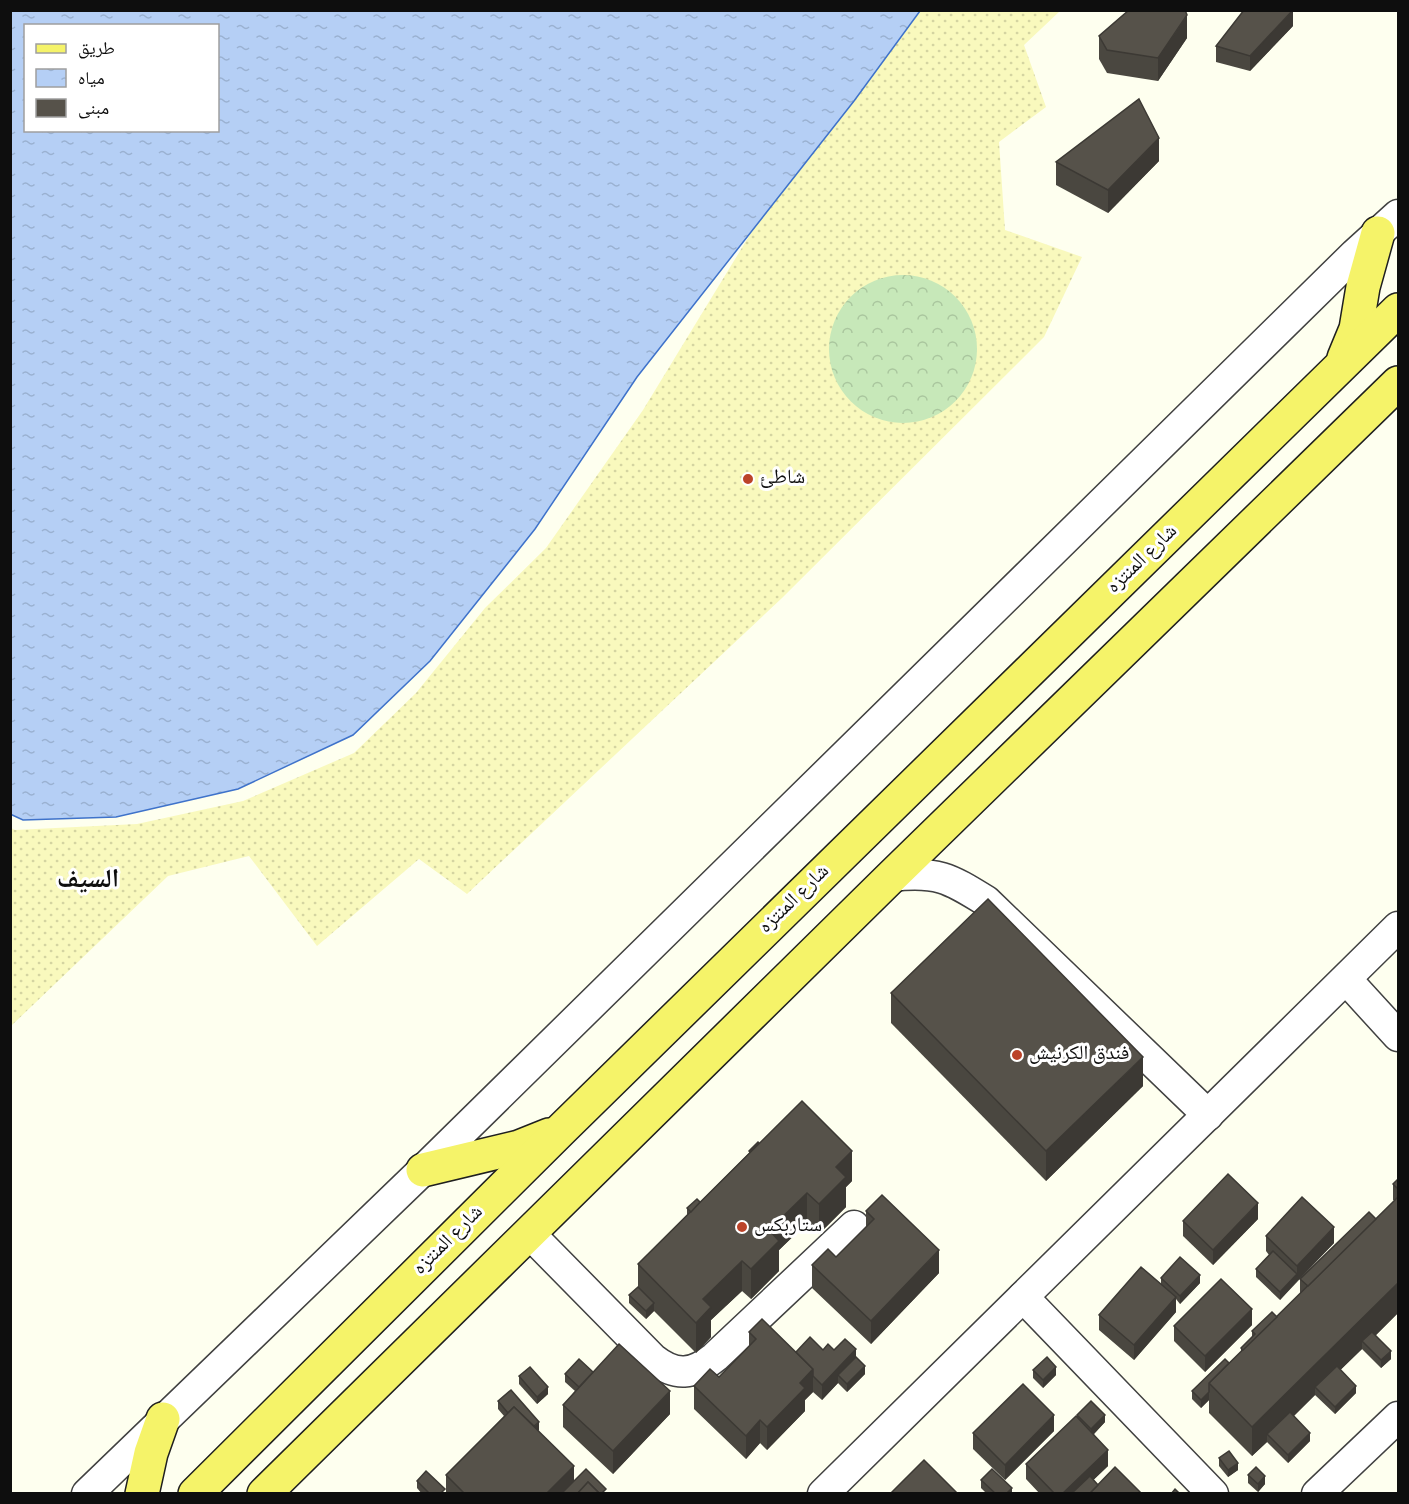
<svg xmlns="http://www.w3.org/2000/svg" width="1409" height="1504" viewBox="0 0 1409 1504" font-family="Georgia,'Noto Naskh Arabic',serif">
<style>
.sand{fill:url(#sand-dots)}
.park{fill:url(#park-crowns)}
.water{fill:url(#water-ripples);stroke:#3e72ca;stroke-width:1.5;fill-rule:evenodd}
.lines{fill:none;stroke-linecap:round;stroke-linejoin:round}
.minor-casing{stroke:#414141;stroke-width:33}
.major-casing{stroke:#1f1f1f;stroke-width:36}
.minor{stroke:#fff;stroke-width:30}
.major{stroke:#f5f369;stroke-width:33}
.wall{fill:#4a4740}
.shaded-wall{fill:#3c3934}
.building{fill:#56524a;stroke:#3c3934;stroke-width:1.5}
.poi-dot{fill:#bb4329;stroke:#fff;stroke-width:2}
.labels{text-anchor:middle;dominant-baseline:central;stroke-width:6;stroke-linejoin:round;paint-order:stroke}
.poi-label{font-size:20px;fill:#0e0e0e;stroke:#fff;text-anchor:start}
.street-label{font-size:20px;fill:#0e0e0e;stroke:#fff}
.district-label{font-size:26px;font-weight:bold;fill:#0e0e0e;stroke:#fff}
</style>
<defs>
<pattern id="sand-dots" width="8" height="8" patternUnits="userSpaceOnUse" patternTransform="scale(1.5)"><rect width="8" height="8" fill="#f9f9bd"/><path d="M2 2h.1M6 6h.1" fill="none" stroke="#d4d4a1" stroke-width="1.8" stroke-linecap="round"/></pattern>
<pattern id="park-crowns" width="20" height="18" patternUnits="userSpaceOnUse" patternTransform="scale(1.5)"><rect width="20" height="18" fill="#c7e8b9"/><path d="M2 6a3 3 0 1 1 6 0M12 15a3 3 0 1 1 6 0" fill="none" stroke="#aac69e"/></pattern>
<pattern id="water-ripples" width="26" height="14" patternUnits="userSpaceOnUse" patternTransform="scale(1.5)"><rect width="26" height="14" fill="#b5cff5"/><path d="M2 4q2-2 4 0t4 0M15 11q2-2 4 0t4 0" fill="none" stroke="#9ab1d1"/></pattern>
</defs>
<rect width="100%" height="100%" fill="#feffef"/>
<path class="sand" d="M920,11H1060L1024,45L1046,107L999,142L1005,230L1082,257L1044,337L782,598L467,894L419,859L317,946L249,856L168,876L11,1026V828L15,830L137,824L243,801L354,753L416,693L485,608L546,548L643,410L754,228L854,101Z"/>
<circle class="park" cx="903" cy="349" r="74"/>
<path class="water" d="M11,10H920V11L854,101L637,377L535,529L430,661L353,735L238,789L116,817L23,820L10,814ZM26,26H218V130H26Z"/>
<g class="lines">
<g class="minor-casing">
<g id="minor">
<path d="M892,876C937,871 949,878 986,901L1208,1115"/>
<path d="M1346,979L1398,1036"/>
<path d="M529,1233L653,1359C676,1377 693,1375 715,1357L854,1226"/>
<path d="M1023,1297L1213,1494"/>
<path d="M87,1494L423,1170L1355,254L1398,215"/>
<path d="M823,1494L1398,927"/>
<path d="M1317,1494L1398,1417"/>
</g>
</g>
<g class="major-casing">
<g id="major">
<path d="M1344,358L1356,329L1363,287L1378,233"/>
<path d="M423,1170L519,1147L549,1135"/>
<path d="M142,1494L151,1453L163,1419"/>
<path d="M195,1494L562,1129L1398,310"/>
<path d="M264,1494L892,876L1398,383"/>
</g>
</g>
<use href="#minor" class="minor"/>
<use href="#major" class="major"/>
</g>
<g class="wall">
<path d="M1293,26L1250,71L1216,62V46Z"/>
<path d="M1099,36L1187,38L1158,81L1107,73L1099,59Z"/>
<path d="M1159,161L1108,213L1056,185V162Z"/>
<path d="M891,993L1143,1086L1046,1181L891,1023Z"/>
<path d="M749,1151L852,1181L846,1187V1207L819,1234L807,1223L779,1250V1271L751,1299L742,1291L711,1320V1337L696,1353L654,1311L646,1319L629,1303V1295L638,1287V1264L687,1215V1208L700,1202L749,1153Z"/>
<path d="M1398,1179V1313L1375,1336L1391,1359L1381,1368L1362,1349L1340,1370L1356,1393L1335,1414L1315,1395L1294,1416L1310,1441L1288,1463L1267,1442L1252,1456L1209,1413V1400L1201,1408L1192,1399V1391L1229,1363L1241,1352V1348L1252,1337V1331L1277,1317L1300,1294V1279L1376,1219L1395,1201L1393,1200V1184Z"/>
<path d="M866,1211L939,1273L871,1344L812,1288V1265L836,1257L866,1227Z"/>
<path d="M1258,1219L1213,1265L1183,1236V1221Z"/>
<path d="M1266,1236L1334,1243L1280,1300L1256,1277V1269L1269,1255L1266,1251Z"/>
<path d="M1161,1278L1200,1283L1180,1304L1176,1299V1312L1134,1360L1099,1330V1315L1161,1284Z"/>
<path d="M1252,1325L1205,1372L1174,1341V1326Z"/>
<path d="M749,1332L796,1352L823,1350H834L856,1357L865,1374L847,1392L838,1383L822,1400L813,1392L805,1400V1411L767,1450L760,1443L746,1459L694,1409V1386L719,1377L749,1346Z"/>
<path d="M1033,1370L1056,1375L1043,1388L1033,1378Z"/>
<path d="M593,1372L670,1414L613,1474L563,1427V1405L575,1391L565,1382V1374Z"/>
<path d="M519,1376L548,1394L537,1404L519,1384Z"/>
<path d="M498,1401L539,1430L538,1431L574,1481L606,1494H446V1475L504,1416L498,1409Z"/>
<path d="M1077,1415L1105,1422L1094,1434L1108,1466L1093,1480L1098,1485L1142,1494H1040L1026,1479V1464L1077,1417Z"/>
<path d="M1054,1431L1005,1480L973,1449V1433Z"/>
<path d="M1219,1458L1238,1470L1228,1477L1219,1466Z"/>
<path d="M1248,1475L1265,1484L1258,1492L1248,1483Z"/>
<path d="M981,1480L1012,1494H987L981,1488Z"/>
<path d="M417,1481L445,1494H422L417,1488Z"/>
</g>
<g class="shaded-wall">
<path d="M1293,10V26L1250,71V56Z"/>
<path d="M1187,15V38L1158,81V58Z"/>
<path d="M1159,138V161L1108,213V190Z"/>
<path d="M1143,1057V1086L1046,1181V1151Z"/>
<path d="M852,1151V1181L846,1187V1207L819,1234V1204L836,1167Z"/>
<path d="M807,1193V1223L779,1250V1271L751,1299V1269L769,1230Z"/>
<path d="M1258,1203V1219L1213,1265V1250Z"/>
<path d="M1334,1227V1243L1297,1281V1266Z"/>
<path d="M939,1250V1273L871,1344V1321Z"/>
<path d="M742,1261V1291L711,1320V1337L696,1353V1323L703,1299Z"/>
<path d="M1297,1274V1281L1280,1300V1292Z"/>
<path d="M1200,1275V1283L1180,1304V1296Z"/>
<path d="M1398,1283V1313L1366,1345L1362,1341V1349L1319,1391L1315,1387V1395L1271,1438L1267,1434V1442L1252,1456V1427Z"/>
<path d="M1176,1297V1312L1134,1360V1345Z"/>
<path d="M654,1303V1311L646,1319V1311Z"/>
<path d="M1252,1309V1325L1205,1372V1356Z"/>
<path d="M856,1349V1365L838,1375V1383L822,1400V1385Z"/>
<path d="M1391,1351V1359L1381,1368V1360Z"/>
<path d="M865,1366V1374L847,1392V1384Z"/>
<path d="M1056,1367V1375L1043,1388V1380Z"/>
<path d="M813,1369V1392L805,1400V1411L767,1450V1427L800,1383Z"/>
<path d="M1356,1386V1393L1335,1414V1407Z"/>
<path d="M548,1387V1394L537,1404V1397Z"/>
<path d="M670,1391V1414L613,1474V1451Z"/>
<path d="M1209,1392V1400L1201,1408V1400Z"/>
<path d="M1054,1415V1431L1005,1480V1465Z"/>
<path d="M1105,1415V1422L1091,1437V1429Z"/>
<path d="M760,1420V1443L746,1459V1436Z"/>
<path d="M539,1422V1430L526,1441V1433Z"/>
<path d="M1310,1433V1441L1288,1463V1455Z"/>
<path d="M1108,1450V1466L1079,1494H1062Z"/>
<path d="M1238,1463V1470L1228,1477V1470Z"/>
<path d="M574,1466V1489L562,1494H546Z"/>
<path d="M1265,1476V1484L1258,1492V1484Z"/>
<path d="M1012,1488V1494H1006Z"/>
</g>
<g class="building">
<path d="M1129,10H1185L1187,15L1158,58L1107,50L1099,36Z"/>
<path d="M1244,10H1293L1250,56L1216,46Z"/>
<path d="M1139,99L1159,138L1108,190L1056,162Z"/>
<path d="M988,899L1143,1057L1046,1151L891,993Z"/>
<path d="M802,1101L852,1151L836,1167L846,1177L819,1204L807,1193L769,1230L779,1241L751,1269L742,1261L703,1299L711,1307L696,1323L638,1264Z"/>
<path d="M758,1142L759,1143L750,1152L749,1151Z"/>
<path d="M1228,1174L1258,1203L1213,1250L1183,1221Z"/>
<path d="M1398,1179V1189L1393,1184Z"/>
<path d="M882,1195L939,1250L871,1321L812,1265L828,1249L836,1257L874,1219L866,1211Z"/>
<path d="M1302,1197L1334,1227L1297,1266L1266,1236Z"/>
<path d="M1398,1197V1283L1252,1427L1209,1383Z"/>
<path d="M697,1199L700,1202L691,1212L687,1208Z"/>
<path d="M1369,1212L1376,1219L1308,1286L1300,1279Z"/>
<path d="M1273,1251L1297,1274L1280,1292L1256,1269Z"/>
<path d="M1180,1257L1200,1275L1180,1296L1161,1278Z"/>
<path d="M1141,1267L1176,1297L1134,1345L1099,1315Z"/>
<path d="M1221,1279L1252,1309L1205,1356L1174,1326Z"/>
<path d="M638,1287L654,1303L646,1311L629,1295Z"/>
<path d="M1272,1312L1277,1317L1243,1350L1241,1348L1255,1334L1252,1331Z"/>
<path d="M762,1319L813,1369L800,1383L805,1388L767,1427L760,1420L746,1436L694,1386L710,1369L719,1377L756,1339L749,1332Z"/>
<path d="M1372,1332L1391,1351L1381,1360L1362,1341Z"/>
<path d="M810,1337L823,1350L828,1344L834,1350L845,1339L856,1349L822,1385L813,1376V1369L796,1352Z"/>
<path d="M619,1344L670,1391L613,1451L563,1405Z"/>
<path d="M856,1357L865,1366L847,1384L838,1375Z"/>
<path d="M1047,1357L1056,1367L1043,1380L1033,1370Z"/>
<path d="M579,1359L593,1372L579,1387L565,1374Z"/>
<path d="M1225,1359L1229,1363L1209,1383V1392L1201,1400L1192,1391Z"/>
<path d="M1337,1366L1356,1386L1335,1407L1315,1387Z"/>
<path d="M530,1367L548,1387L537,1397L519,1376Z"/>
<path d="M1023,1384L1054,1415L1005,1465L973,1433Z"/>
<path d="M511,1390L539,1422L534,1426L514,1407L508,1413L498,1401Z"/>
<path d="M1091,1401L1105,1415L1091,1429L1077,1415Z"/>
<path d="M514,1407L574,1466L546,1494H465L446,1475Z"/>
<path d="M1290,1412L1310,1433L1288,1455L1267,1434Z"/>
<path d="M1076,1416L1108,1450L1062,1494H1055L1026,1464Z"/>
<path d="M1229,1451L1238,1463L1228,1470L1219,1458Z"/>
<path d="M924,1460L958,1494H890Z"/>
<path d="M1115,1467L1142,1494H1089Z"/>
<path d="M1256,1467L1265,1476L1258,1484L1248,1475Z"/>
<path d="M586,1469L606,1489L601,1494H600L588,1482L577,1494H562V1493Z"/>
<path d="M992,1469L1012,1488L1006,1494H996L981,1480Z"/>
<path d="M426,1471L445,1489L440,1494H430L417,1481Z"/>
<path d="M1090,1476L1098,1485L1089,1494H1071Z"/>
<path d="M588,1482L600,1494H577Z"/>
<path d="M1175,1489L1180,1494H1171Z"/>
</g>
<g class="poi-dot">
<circle cx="748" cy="479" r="6"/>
<circle cx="1017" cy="1055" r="6"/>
<circle cx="742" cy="1227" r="6"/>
</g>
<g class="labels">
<g class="poi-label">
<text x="760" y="479">شاطئ</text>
<text x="1029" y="1055">فندق الكرنيش</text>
<text x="754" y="1227">ستاربكس</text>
</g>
<g class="street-label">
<text transform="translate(1143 560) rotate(-44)">شارع المنتزه</text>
<text transform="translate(795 900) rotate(-44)">شارع المنتزه</text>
<text transform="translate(449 1241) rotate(-45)">شارع المنتزه</text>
</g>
<g class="district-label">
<text x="88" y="881">السيف</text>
</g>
</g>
<rect width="1409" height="1504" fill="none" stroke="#0e0e0e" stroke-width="24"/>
<rect x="24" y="24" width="195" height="108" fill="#ffffff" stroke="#9f9f9f" stroke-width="1.5"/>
<rect x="36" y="44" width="30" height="9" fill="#f5f369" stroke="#9f9f9f" stroke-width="1.5"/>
<text x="78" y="54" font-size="18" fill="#0e0e0e">طريق</text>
<rect x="36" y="69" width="30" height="18" fill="url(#water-ripples)" stroke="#9f9f9f" stroke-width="1.5"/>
<text x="78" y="84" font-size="18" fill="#0e0e0e">مياه</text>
<rect x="36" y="99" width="30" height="18" fill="#56524a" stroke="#9f9f9f" stroke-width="1.5"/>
<text x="78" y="114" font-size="18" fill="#0e0e0e">مبنى</text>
</svg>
